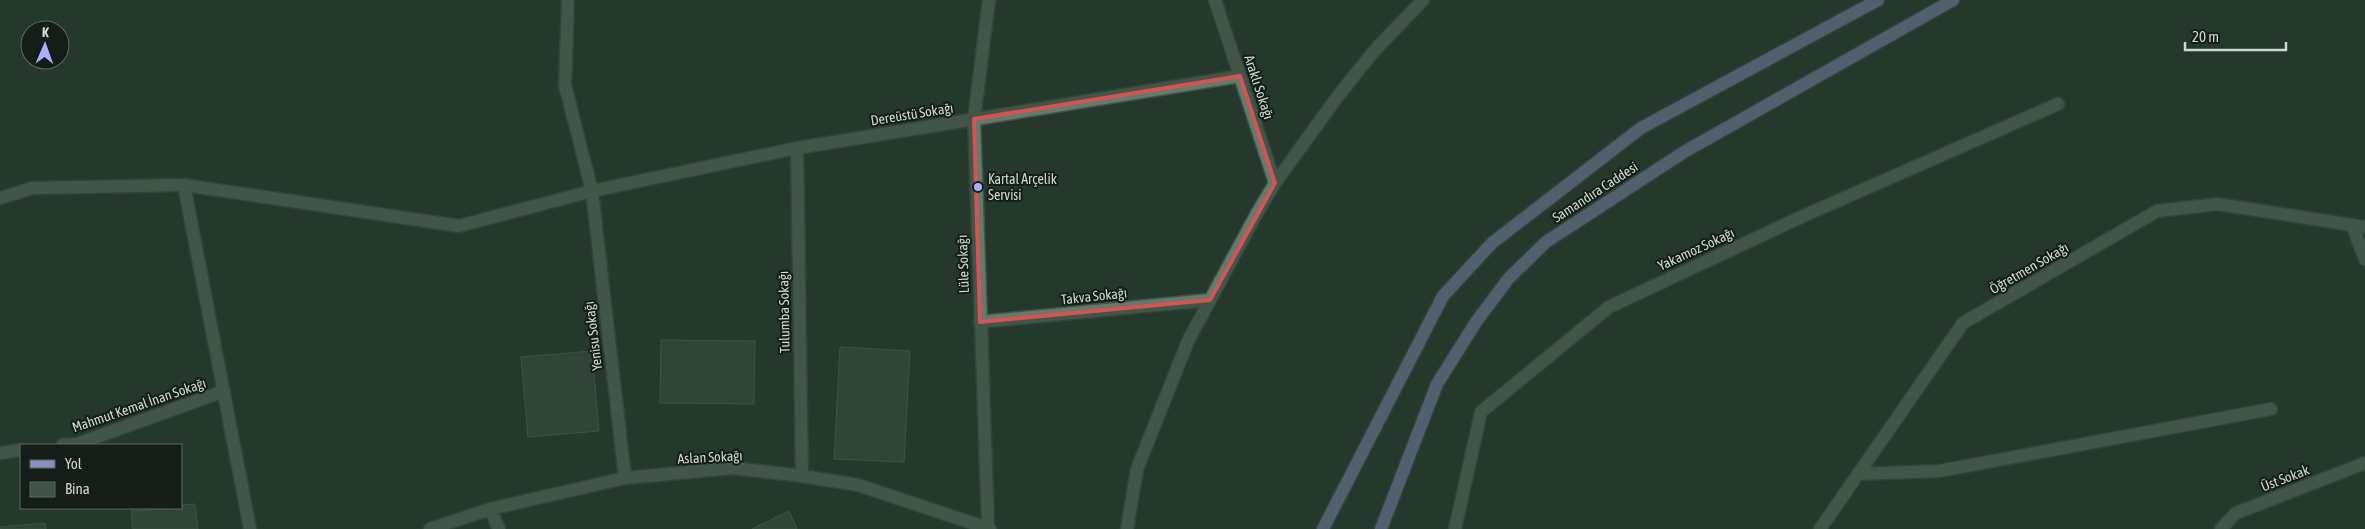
<svg xmlns="http://www.w3.org/2000/svg" width="2365" height="529" viewBox="0 0 2365 529" font-family="'Asap Condensed',sans-serif">
<style>
.building{fill:#3f5346;stroke:#5c7164}
.lines{fill:none;stroke-linecap:round;stroke-linejoin:round}
.minor-casing{stroke:#425349;stroke-width:15}
.major-casing{stroke:#425349;stroke-width:15}
.minor{stroke:#647a6c;stroke-width:12}
.major{stroke:#8890c2;stroke-width:12}
.marked{fill:none;stroke:#d45452;stroke-width:4;stroke-linejoin:round}
.poi-dot{fill:#adaefb;stroke:#141d17;stroke-width:2}
.labels{text-anchor:middle;dominant-baseline:central;stroke-width:4;stroke-linejoin:round;paint-order:stroke}
.street-label{font-size:14px;fill:#cdd9d1;stroke:#141d17}
.poi-label{font-size:14px;fill:#cdd9d1;stroke:#141d17;text-anchor:start}
</style>
<rect width="100%" height="100%" fill="#25382c"/>
<g class="building">
<path d="M661,340L755,341L754,404L660,403Z"/>
<path d="M840,347L910,351L904,462L834,459Z"/>
<path d="M592,351L599,431L528,437L521,357Z"/>
<path d="M195,504L198,529H133L131,511L181,508V505Z"/>
<path d="M789,511L797,529H752Z"/>
<path d="M45,523L46,529H0V527Z"/>
</g>
<g class="lines">
<g class="minor-casing">
<g id="minor">
<path d="M1215,0L1275,183"/>
<path d="M797,148L802,476"/>
<path d="M0,198L33,188L184,185"/>
<path d="M2352,225L2365,259"/>
<path d="M980,322L1210,300"/>
<path d="M63,445L77,444L224,391"/>
<path d="M0,453L21,450"/>
<path d="M1858,474L1939,471L2271,409"/>
<path d="M625,478L592,191L797,148L1240,76"/>
<path d="M490,509L499,529"/>
<path d="M988,527L974,119L989,0"/>
<path d="M250,529L184,185L459,226L592,191L565,85L568,0"/>
<path d="M430,529L490,509L625,478L733,468L802,476L858,485L990,529"/>
<path d="M1127,529L1137,469L1188,341L1256,215L1275,183L1338,96L1374,51L1423,0"/>
<path d="M1455,529L1481,412L1609,307L1801,217L2058,104"/>
<path d="M1820,529L1963,323L2157,211L2218,204L2365,227"/>
<path d="M2221,529L2236,513L2365,463"/>
</g>
</g>
<g class="major-casing">
<g id="major">
<path d="M1323,529L1443,296L1492,243L1641,128L1878,0"/>
<path d="M1381,529L1437,384L1476,322L1509,278L1546,242L1684,152L1953,0"/>
</g>
</g>
<use href="#minor" class="minor"/>
<use href="#major" class="major"/>
</g>
<path d="M0 0H2365V529H0ZM1240,76L1275,183L1210,300L980,322L974,119Z" fill="#25382c" fill-opacity=".55" fill-rule="evenodd"/>
<path class="marked" d="M1240,76L1275,183L1210,300L980,322L974,119Z"/>
<circle class="poi-dot" cx="978" cy="187" r="5"/>
<g class="labels">
<g class="street-label">
<text transform="translate(1259 87) rotate(72)">Araklı Sokağı</text>
<text transform="translate(912 114) rotate(-9)">Dereüstü Sokağı</text>
<text transform="translate(1595 192) rotate(-33)">Samandıra Caddesi</text>
<text transform="translate(1696 249) rotate(-25)">Yakamoz Sokağı</text>
<text transform="translate(963 264) rotate(-92)">Lüle Sokağı</text>
<text transform="translate(2029 268) rotate(-30)">Öğretmen Sokağı</text>
<text transform="translate(1094 296) rotate(-6)">Takva Sokağı</text>
<text transform="translate(784 312) rotate(-91)">Tulumba Sokağı</text>
<text transform="translate(593 336) rotate(-97)">Yenisu Sokağı</text>
<text transform="translate(139 405) rotate(-19)">Mahmut Kemal İnan Sokağı</text>
<text transform="translate(710 457) rotate(-3)">Aslan Sokağı</text>
<text transform="translate(2285 478) rotate(-21)">Üst Sokak</text>
</g>
<g class="poi-label">
<text x="988" y="179">Kartal Arçelik<tspan x="988" dy="16">Servisi</tspan></text>
</g>
</g>
<rect x="20" y="444" width="162" height="65" fill="#141d17" stroke="#5e6861"/>
<rect x="30" y="460" width="25" height="8" fill="#8890c2" stroke="#5e6861"/>
<text x="65" y="469" font-size="15" fill="#cdd9d1">Yol</text>
<rect x="30" y="482" width="25" height="15" fill="#3f5346" stroke="#5e6861"/>
<text x="65" y="494" font-size="15" fill="#cdd9d1">Bina</text>
<g transform="translate(45 45) rotate(2)"><circle r="24" fill="#141d17" stroke="#5e6861"/>
<path d="M0-4L9 19L0 12L-9 19Z" fill="#adaefb"/>
<text y="-8" font-size="14" font-weight="bold" text-anchor="middle" fill="#cdd9d1">K</text>
</g>
<path d="M2185 42v8h101v-8" fill="none" stroke="#cdd9d1" stroke-width="2.5"/>
<text x="2192" y="42" font-size="15" fill="#cdd9d1" stroke="#141d17" stroke-width="4" paint-order="stroke">20 m</text>
</svg>
